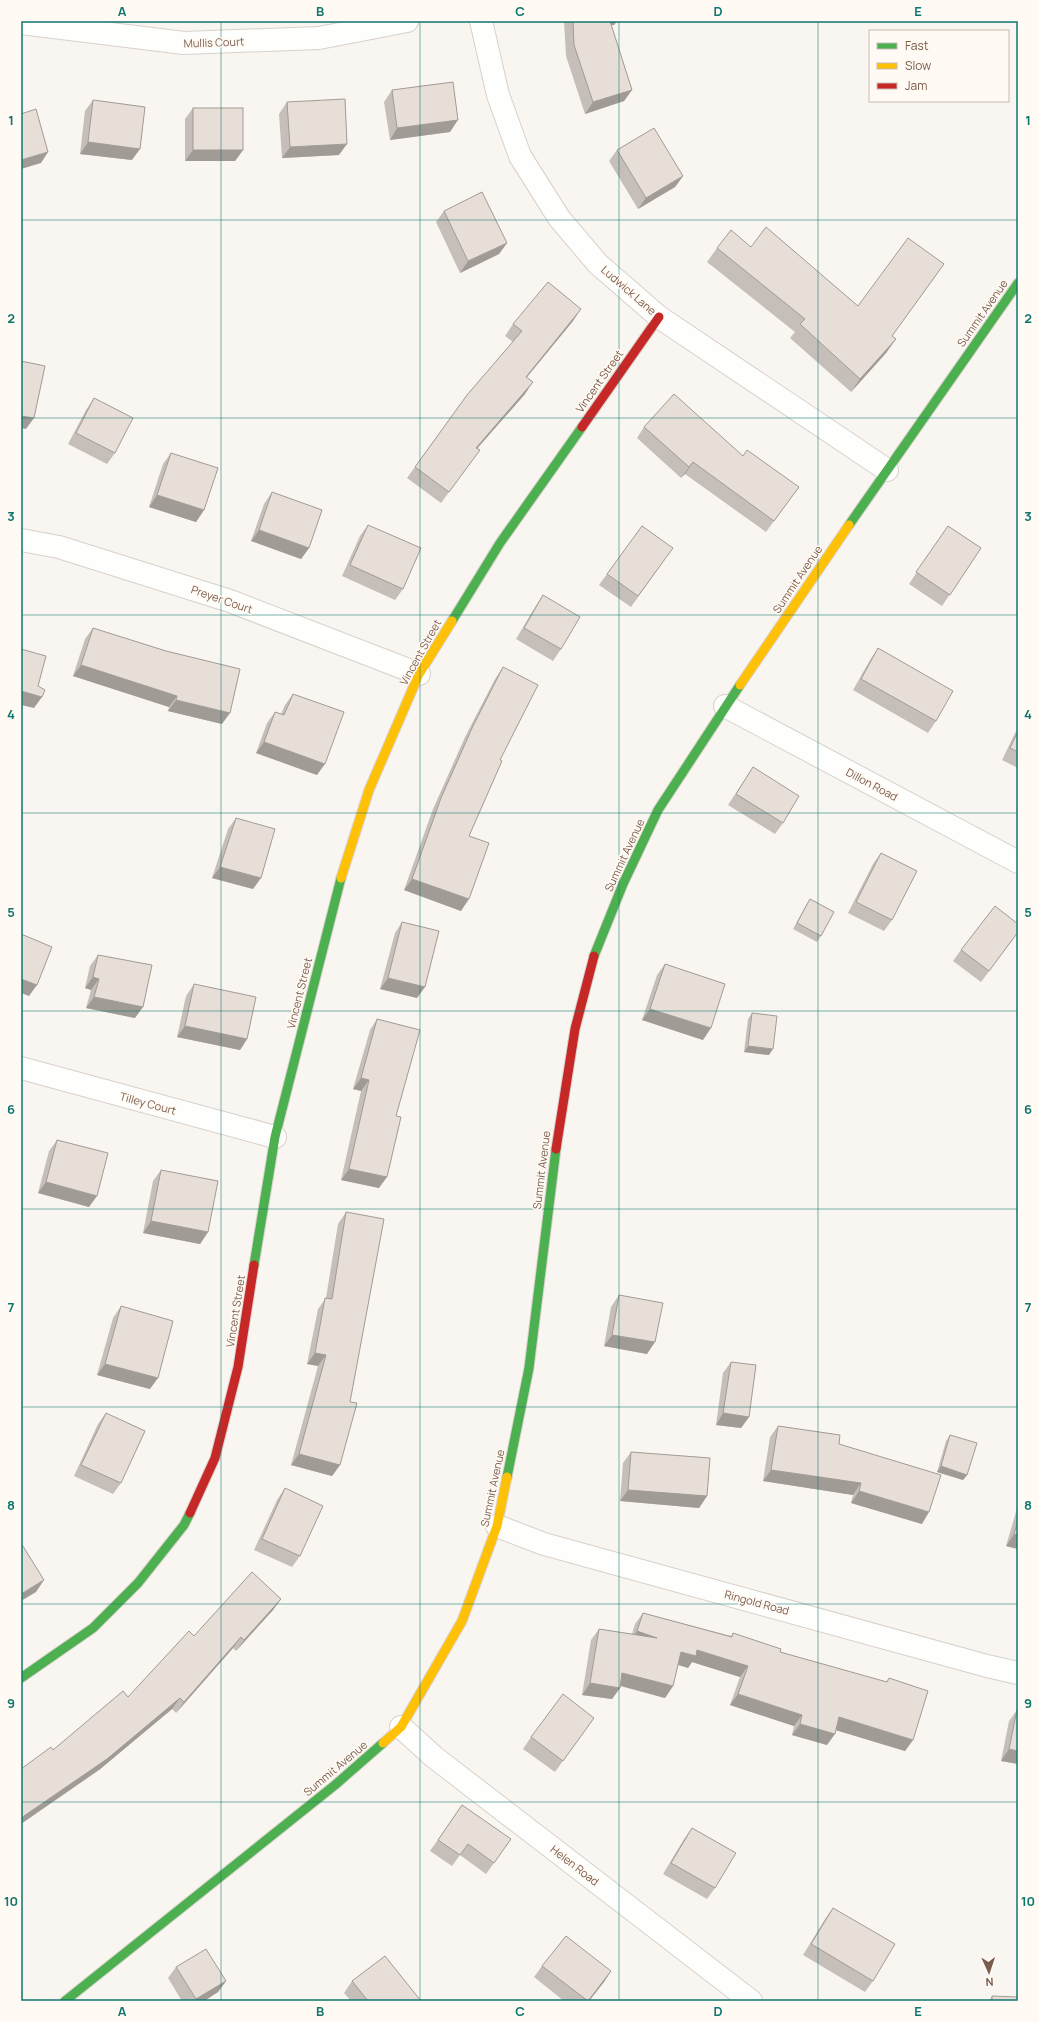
<svg xmlns="http://www.w3.org/2000/svg" width="1039" height="2022" viewBox="0 0 1039 2022" font-family="Manrope,sans-serif">
<style>
.lines{fill:none;stroke-linecap:round;stroke-linejoin:round}
.street-casing{stroke:#d7d1cb;stroke-width:24}
.fast-casing{stroke:#d9d2cb;stroke-width:11}
.slow-casing{stroke:#d9d2cb;stroke-width:11}
.jam-casing{stroke:#d9d2cb;stroke-width:11}
.street{stroke:#fefefd;stroke-width:22}
.fast{stroke:#4caf50;stroke-width:9}
.slow{stroke:#ffc107;stroke-width:9}
.jam{stroke:#c62828;stroke-width:9}
.wall{fill:#c6bfb9}
.shaded-wall{fill:#a19b96}
.building{fill:#e6ded7;stroke:#a19b96}
.grid{fill:none;stroke:#0f766e;stroke-width:1;stroke-opacity:0.55}
.labels{text-anchor:middle;dominant-baseline:central;stroke-width:3;stroke-linejoin:round;paint-order:stroke}
.street-label{font-size:11px;fill:#7a5c4d;stroke:#fffaf3}
.neatline{fill:none;stroke:#0f766e;stroke-width:1.5}
.grid-label{font-size:13px;text-anchor:middle;font-weight:bold;fill:#0f766e}
</style>
<rect width="100%" height="100%" fill="#f9f5f0"/>
<g class="lines">
<g class="street-casing">
<g id="street">
<path d="M481,21L498,95L520,156L559,218L598,264L659,317L887,470"/>
<path d="M21,23L184,43L319,38L407,21"/>
<path d="M21,540L59,547L230,601L419,674"/>
<path d="M725,706L1018,862"/>
<path d="M21,1068L275,1137"/>
<path d="M497,1526L544,1544L987,1666L1018,1673"/>
<path d="M401,1727L434,1757L751,2001"/>
</g>
</g>
<g class="fast-casing">
<g id="fast">
<path d="M849,525L1018,283"/>
<path d="M452,621L500,543L582,427"/>
<path d="M594,956L623,884L658,810L740,685"/>
<path d="M254,1265L275,1137L341,878"/>
<path d="M507,1477L529,1368L556,1149"/>
<path d="M21,1678L93,1628L138,1583L184,1525L190,1513"/>
<path d="M65,2001L335,1785L383,1743"/>
</g>
</g>
<g class="slow-casing">
<g id="slow">
<path d="M740,685L849,525"/>
<path d="M341,878L369,790L419,674L452,621"/>
<path d="M383,1743L401,1727L462,1621L497,1526L507,1477"/>
</g>
</g>
<g class="jam-casing">
<g id="jam">
<path d="M582,427L659,317"/>
<path d="M556,1149L575,1029L594,956"/>
<path d="M190,1513L215,1458L238,1367L254,1265"/>
</g>
</g>
<use href="#street" class="street"/>
<use href="#fast" class="fast"/>
<use href="#slow" class="slow"/>
<use href="#jam" class="jam"/>
</g>
<g class="wall">
<path d="M564,21H617L614,25H611L632,90L624,101L585,114L566,56Z"/>
<path d="M392,90L450,132L390,140L384,102Z"/>
<path d="M93,100L132,160L80,154L85,111Z"/>
<path d="M287,102L339,155L282,158L279,114Z"/>
<path d="M193,108L243,150L235,161H185V119Z"/>
<path d="M617,150L683,176L675,187L638,209L609,161Z"/>
<path d="M444,211L507,243L499,254L460,273L436,222Z"/>
<path d="M751,247L858,306L944,264L892,336L896,339L886,353L851,392L790,338L795,332L707,262L717,248Z"/>
<path d="M573,321L527,377L525,394L477,448L480,450L441,503L407,478L467,395L513,342L505,336L513,324Z"/>
<path d="M94,398L115,453L107,464L68,444L86,410Z"/>
<path d="M644,427L743,456L799,487L766,532L685,474L681,478L637,438Z"/>
<path d="M171,453L204,510L196,522L149,507L163,464Z"/>
<path d="M272,492L309,548L301,559L251,541L264,504Z"/>
<path d="M368,525L403,589L395,600L342,576L360,536Z"/>
<path d="M948,526L981,548L942,606L909,584Z"/>
<path d="M665,559L631,607L599,585L607,574Z"/>
<path d="M543,595L561,649L553,661L516,639L535,607Z"/>
<path d="M93,628L222,724L168,711L169,707L73,676L85,639Z"/>
<path d="M878,648L936,721L928,733L853,690L870,660Z"/>
<path d="M503,667L500,760L469,836L461,911L404,890L433,809L465,737L495,679Z"/>
<path d="M293,694L317,775L256,753L267,723L275,712L281,714L285,705Z"/>
<path d="M1018,727V768L1002,760Z"/>
<path d="M753,767L783,823L775,834L728,805Z"/>
<path d="M236,818L253,889L212,878L228,829Z"/>
<path d="M881,853L892,920L884,931L848,913L873,864Z"/>
<path d="M810,899L821,936L817,942L793,929L806,905Z"/>
<path d="M402,922L417,998L380,989L395,933Z"/>
<path d="M1014,938L981,982L953,961L961,950Z"/>
<path d="M98,955L135,1018L86,1008L91,990L85,988L90,966Z"/>
<path d="M665,964L703,1040L642,1020L657,975Z"/>
<path d="M194,984L247,1039L240,1050L177,1037L186,996Z"/>
<path d="M752,1013L769,1055L744,1052L748,1019Z"/>
<path d="M377,1019L396,1116L379,1188L341,1180L361,1091L353,1089L370,1030Z"/>
<path d="M57,1140L89,1207L38,1193L49,1151Z"/>
<path d="M161,1170L208,1232L200,1244L143,1233L153,1181Z"/>
<path d="M346,1212L350,1402L340,1465L332,1476L291,1465L318,1366L307,1364L318,1309L326,1298L338,1224Z"/>
<path d="M619,1295L647,1354L604,1346L611,1307Z"/>
<path d="M121,1306L150,1389L97,1375L113,1318Z"/>
<path d="M731,1362L749,1417L741,1428L716,1425L723,1373Z"/>
<path d="M106,1413L121,1483L113,1494L74,1476L98,1424Z"/>
<path d="M778,1426L839,1444L922,1524L851,1503L853,1495L763,1481L770,1437Z"/>
<path d="M950,1435L967,1475L963,1480L937,1472L946,1441Z"/>
<path d="M631,1452L707,1496L699,1508L620,1501L623,1463Z"/>
<path d="M285,1488L300,1556L292,1567L254,1550L277,1500Z"/>
<path d="M1018,1505V1549L1006,1546Z"/>
<path d="M281,1599L273,1610L236,1651L233,1648L176,1713L172,1709L99,1770L53,1750L128,1697L194,1636Z"/>
<path d="M643,1613L731,1636L733,1633L780,1652L886,1682L889,1678L913,1740L905,1751L836,1730L827,1745L792,1735L794,1726L730,1705L740,1677L692,1662L688,1668L678,1665L673,1686L665,1698L620,1686V1688L612,1699L582,1695L591,1640L599,1629L632,1634L635,1624Z"/>
<path d="M1017,1710H1018V1764L1001,1761L1009,1721Z"/>
<path d="M594,1718L555,1772L523,1749L531,1737Z"/>
<path d="M462,1805L511,1839L486,1874L460,1855L452,1866L430,1851Z"/>
<path d="M692,1828L715,1888L707,1899L663,1874L684,1839Z"/>
<path d="M833,1908L873,1981L865,1992L803,1955L825,1919Z"/>
<path d="M542,1966L611,1971L604,1982L589,2001H564L534,1977Z"/>
<path d="M176,1967L226,1981L218,1992L204,2001H182L168,1978Z"/>
<path d="M352,1981L421,2001H351L344,1993Z"/>
<path d="M992,1996L1018,2001H989Z"/>
</g>
<g class="shaded-wall">
<path d="M603,21H617L614,25L600,26Z"/>
<path d="M632,90L624,101L585,114L593,102Z"/>
<path d="M458,120L450,132L390,140L397,128Z"/>
<path d="M88,142L140,149L132,160L80,154Z"/>
<path d="M347,144L339,155L282,158L290,147Z"/>
<path d="M193,150H243L235,161H185Z"/>
<path d="M48,152L41,163L21,169V160Z"/>
<path d="M683,176L675,187L638,209L646,198Z"/>
<path d="M507,243L499,254L460,273L468,261Z"/>
<path d="M581,309L573,321L518,388L526,377Z"/>
<path d="M896,339L886,353L851,392L860,379Z"/>
<path d="M533,382L525,394L468,459L476,448Z"/>
<path d="M21,416L34,418L26,429L21,428Z"/>
<path d="M693,462L685,474L681,478L689,467Z"/>
<path d="M157,495L204,510L196,522L149,507Z"/>
<path d="M259,530L309,548L301,559L251,541Z"/>
<path d="M81,665L177,696L169,707L73,676Z"/>
<path d="M21,691L42,697L34,708L21,705Z"/>
<path d="M176,700L230,713L222,724L168,711Z"/>
<path d="M264,742L325,764L317,775L256,753Z"/>
<path d="M220,867L261,878L253,889L212,878Z"/>
<path d="M412,879L469,899L461,911L404,890Z"/>
<path d="M93,977L99,979L91,990L85,988Z"/>
<path d="M388,978L425,987L417,998L380,989Z"/>
<path d="M21,979L37,985L29,996L21,993Z"/>
<path d="M94,997L143,1007L135,1018L86,1008Z"/>
<path d="M650,1009L711,1028L703,1040L642,1020Z"/>
<path d="M185,1026L247,1039L240,1050L177,1037Z"/>
<path d="M748,1046L773,1049L769,1055L744,1052Z"/>
<path d="M361,1078L369,1080L361,1091L353,1089Z"/>
<path d="M349,1169L387,1177L379,1188L341,1180Z"/>
<path d="M46,1182L97,1196L89,1207L38,1193Z"/>
<path d="M151,1221L208,1232L200,1244L143,1233Z"/>
<path d="M612,1335L655,1342L647,1354L604,1346Z"/>
<path d="M315,1353L326,1355L318,1366L307,1364Z"/>
<path d="M105,1364L158,1378L150,1389L97,1375Z"/>
<path d="M723,1413L749,1417L741,1428L716,1425Z"/>
<path d="M299,1454L340,1465L332,1476L291,1465Z"/>
<path d="M941,1466L967,1475L963,1480L937,1472Z"/>
<path d="M771,1470L861,1483L853,1495L763,1481Z"/>
<path d="M628,1490L707,1496L699,1508L620,1501Z"/>
<path d="M859,1491L929,1512L922,1524L851,1503Z"/>
<path d="M1014,1534L1018,1535V1549L1006,1546Z"/>
<path d="M44,1580L36,1592L21,1601V1594Z"/>
<path d="M281,1599L273,1610L236,1651L244,1640Z"/>
<path d="M637,1631L657,1638L630,1642Z"/>
<path d="M241,1637L233,1648L176,1713L184,1702Z"/>
<path d="M697,1650L748,1666L740,1677L692,1662L688,1668L673,1663L681,1652Z"/>
<path d="M622,1673L673,1686L665,1698L614,1684Z"/>
<path d="M590,1683L620,1688L612,1699L582,1695Z"/>
<path d="M738,1694L802,1715L794,1726L730,1705Z"/>
<path d="M180,1698L172,1709L99,1770L21,1824V1818Z"/>
<path d="M839,1717L913,1740L905,1751L832,1729Z"/>
<path d="M800,1724L835,1734L827,1745L792,1735Z"/>
<path d="M1009,1749L1018,1751V1764L1001,1761Z"/>
<path d="M611,1971L604,1982L589,2001H588Z"/>
<path d="M226,1981L218,1992L204,2001H195L196,1999Z"/>
</g>
<g class="building">
<path d="M573,21H610L632,90L593,102L574,45Z"/>
<path d="M453,82L458,120L397,128L392,90Z"/>
<path d="M345,99L347,144L290,147L287,102Z"/>
<path d="M93,100L145,107L140,149L88,142Z"/>
<rect x="193" y="108" width="50" height="42"/>
<path d="M36,109L48,152L21,160V114Z"/>
<path d="M654,128L683,176L646,198L617,150Z"/>
<path d="M482,192L507,243L468,261L444,211Z"/>
<path d="M766,227L858,306L908,238L944,264L892,336L896,339L860,379L800,324L805,319L717,248L731,230L751,247Z"/>
<path d="M548,282L581,309L526,377L533,382L476,448L480,450L449,492L415,467L467,395L522,331L513,324Z"/>
<path d="M21,361L45,366L34,418L21,416Z"/>
<path d="M674,394L743,456L747,450L799,487L774,521L693,462L689,467L644,427Z"/>
<path d="M94,398L133,418L115,453L76,433Z"/>
<path d="M171,453L218,468L204,510L157,495Z"/>
<path d="M272,492L322,510L309,548L259,530Z"/>
<path d="M368,525L421,548L403,589L350,565Z"/>
<path d="M642,526L673,548L638,596L607,574Z"/>
<path d="M948,526L981,548L950,595L916,572Z"/>
<path d="M543,595L580,617L561,649L524,628Z"/>
<path d="M93,628L166,651L240,669L230,713L176,700L177,696L81,665Z"/>
<path d="M878,648L953,691L936,721L861,679Z"/>
<path d="M21,649L46,656L38,686L45,690L42,697L21,691Z"/>
<path d="M503,667L538,685L500,760L502,761L469,836L489,843L469,899L412,879L441,798L473,726Z"/>
<path d="M293,694L344,712L325,764L264,742L275,712L284,715Z"/>
<path d="M1018,731V752L1010,748Z"/>
<path d="M753,767L799,796L783,823L736,794Z"/>
<path d="M236,818L275,829L261,878L220,867Z"/>
<path d="M881,853L917,871L892,920L856,902Z"/>
<path d="M810,899L834,912L821,936L797,923Z"/>
<path d="M995,906L1018,924V932L989,971L961,950Z"/>
<path d="M402,922L439,931L425,987L388,978Z"/>
<path d="M21,934L52,947L37,985L21,979Z"/>
<path d="M98,955L152,965L143,1007L94,997L99,979L93,977Z"/>
<path d="M665,964L725,984L711,1028L650,1009Z"/>
<path d="M194,984L256,997L247,1039L185,1026Z"/>
<path d="M752,1013L777,1016L773,1049L748,1046Z"/>
<path d="M377,1019L420,1030L396,1116L401,1117L387,1177L349,1169L369,1080L361,1078Z"/>
<path d="M57,1140L108,1153L97,1196L46,1182Z"/>
<path d="M161,1170L218,1181L208,1232L151,1221Z"/>
<path d="M346,1212L384,1219L350,1402L357,1403L340,1465L299,1454L326,1355L315,1353L325,1298L332,1299Z"/>
<path d="M619,1295L663,1303L655,1342L612,1335Z"/>
<path d="M121,1306L173,1321L158,1378L105,1364Z"/>
<path d="M731,1362L756,1365L749,1417L723,1413Z"/>
<path d="M106,1413L145,1431L121,1483L81,1465Z"/>
<path d="M778,1426L840,1435L839,1444L941,1475L929,1512L859,1491L861,1483L771,1470Z"/>
<path d="M950,1435L977,1443L967,1475L941,1466Z"/>
<path d="M631,1452L710,1458L707,1496L628,1490Z"/>
<path d="M285,1488L323,1506L300,1556L262,1539Z"/>
<path d="M1018,1521V1535L1014,1534Z"/>
<path d="M21,1543L44,1580L21,1594Z"/>
<path d="M252,1572L281,1599L244,1640L241,1637L184,1702L180,1698L107,1759L21,1818V1769L51,1747L53,1750L123,1691L128,1697L189,1631L194,1636Z"/>
<path d="M643,1613L732,1637L733,1633L781,1649L780,1652L887,1682L889,1678L928,1691L913,1740L839,1717L835,1734L800,1724L802,1715L738,1694L748,1666L697,1650L696,1656L681,1652L673,1686L622,1673L620,1688L590,1683L599,1629L657,1638L637,1631Z"/>
<path d="M563,1694L594,1718L563,1761L531,1737Z"/>
<path d="M1017,1710H1018V1751L1009,1749Z"/>
<path d="M462,1805L511,1839L494,1863L468,1844L460,1855L438,1840Z"/>
<path d="M692,1828L736,1853L715,1888L671,1863Z"/>
<path d="M833,1908L895,1944L873,1981L811,1944Z"/>
<path d="M566,1936L611,1971L588,2001L542,1966Z"/>
<path d="M206,1949L226,1981L196,1999L176,1967Z"/>
<path d="M385,1956L421,2001H368L352,1981Z"/>
<path d="M992,1996L1018,1997V2001H992Z"/>
</g>
<path class="grid" d="M221,21V2001M420,21V2001M619,21V2001M818,21V2001M21,220H1018M21,418H1018M21,615H1018M21,813H1018M21,1011H1018M21,1209H1018M21,1407H1018M21,1604H1018M21,1802H1018"/>
<g class="labels">
<g class="street-label">
<text transform="translate(214 42) rotate(-2)">Mullis Court</text>
<text transform="translate(629 290) rotate(41)">Ludwick Lane</text>
<text transform="translate(982 313) rotate(-55)">Summit Avenue</text>
<text transform="translate(599 381) rotate(-55)">Vincent Street</text>
<text transform="translate(797 579) rotate(-56)">Summit Avenue</text>
<text transform="translate(222 599) rotate(19)">Preyer Court</text>
<text transform="translate(420 652) rotate(-61)">Vincent Street</text>
<text transform="translate(872 784) rotate(28)">Dillon Road</text>
<text transform="translate(624 855) rotate(-65)">Summit Avenue</text>
<text transform="translate(299 993) rotate(-76)">Vincent Street</text>
<text transform="translate(148 1103) rotate(15)">Tilley Court</text>
<text transform="translate(541 1170) rotate(-83)">Summit Avenue</text>
<text transform="translate(235 1311) rotate(-81)">Vincent Street</text>
<text transform="translate(492 1488) rotate(-78)">Summit Avenue</text>
<text transform="translate(757 1602) rotate(15)">Ringold Road</text>
<text transform="translate(335 1768) rotate(-40)">Summit Avenue</text>
<text transform="translate(575 1865) rotate(38)">Helen Road</text>
</g>
</g>
<rect width="1039" height="2022" fill="none" stroke="#fffaf3" stroke-width="44"/>
<rect x="869" y="30" width="140" height="72" fill="#fffaf3" stroke="#cabbb1"/>
<rect x="877" y="43" width="20" height="6" fill="#4caf50" stroke="#cabbb1"/>
<text x="905" y="50" font-size="12" fill="#7a5c4d">Fast</text>
<rect x="877" y="63" width="20" height="6" fill="#ffc107" stroke="#cabbb1"/>
<text x="905" y="70" font-size="12" fill="#7a5c4d">Slow</text>
<rect x="877" y="83" width="20" height="6" fill="#c62828" stroke="#cabbb1"/>
<text x="905" y="90" font-size="12" fill="#7a5c4d">Jam</text>
<g transform="translate(989 1972) rotate(177)" stroke="#fffaf3" stroke-width="3" paint-order="stroke">
<path d="M0-3L7 15L0 10L-7 15Z" fill="#7a5c4d"/>
<text y="-6" font-size="11" font-weight="bold" text-anchor="middle" fill="#7a5c4d">N</text>
</g>
<rect x="22" y="22" width="995" height="1978" class="neatline"/>
<g class="grid-label">
<text x="122" y="16">A</text>
<text x="320" y="16">B</text>
<text x="520" y="16">C</text>
<text x="718" y="16">D</text>
<text x="918" y="16">E</text>
<text x="11" y="125">1</text>
<text x="1028" y="125">1</text>
<text x="11" y="323">2</text>
<text x="1028" y="323">2</text>
<text x="11" y="521">3</text>
<text x="1028" y="521">3</text>
<text x="11" y="719">4</text>
<text x="1028" y="719">4</text>
<text x="11" y="917">5</text>
<text x="1028" y="917">5</text>
<text x="11" y="1114">6</text>
<text x="1028" y="1114">6</text>
<text x="11" y="1312">7</text>
<text x="1028" y="1312">7</text>
<text x="11" y="1510">8</text>
<text x="1028" y="1510">8</text>
<text x="11" y="1708">9</text>
<text x="1028" y="1708">9</text>
<text x="11" y="1906">10</text>
<text x="1028" y="1906">10</text>
<text x="122" y="2016">A</text>
<text x="320" y="2016">B</text>
<text x="520" y="2016">C</text>
<text x="718" y="2016">D</text>
<text x="918" y="2016">E</text>
</g>
</svg>
